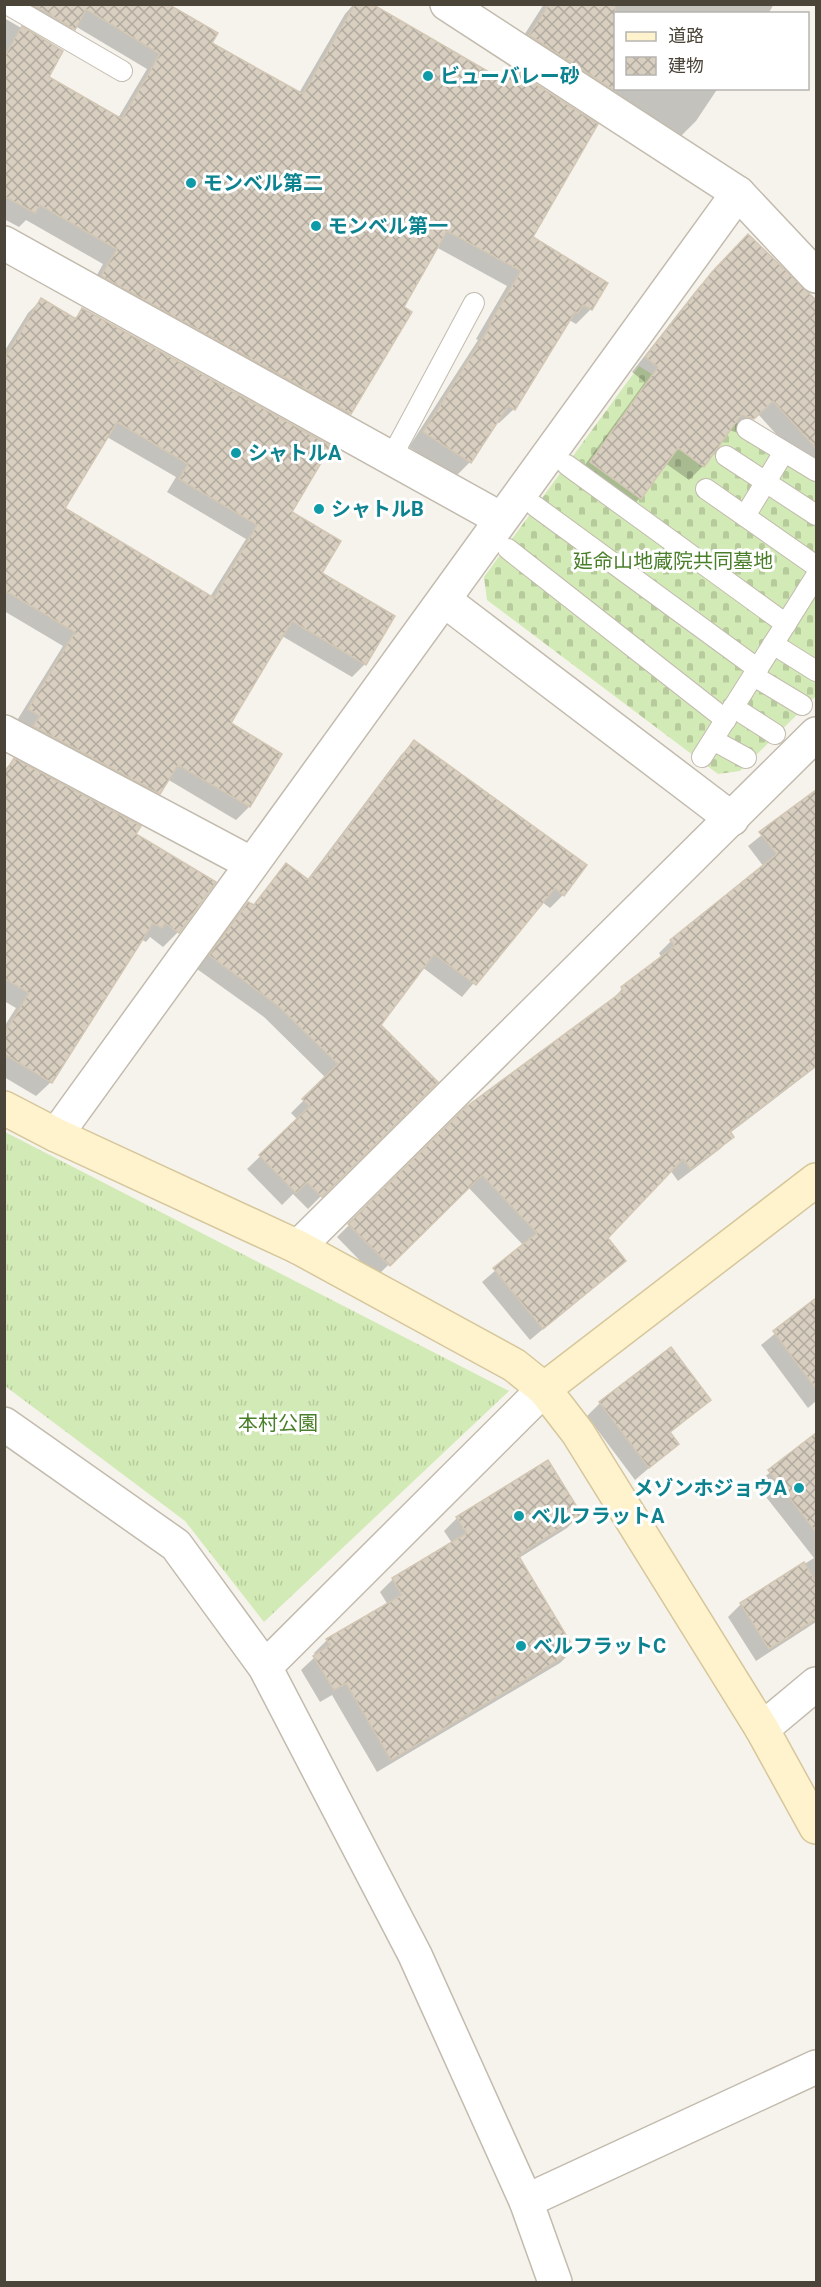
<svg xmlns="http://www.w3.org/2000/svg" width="821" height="2287" viewBox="0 0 821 2287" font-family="Roboto,'Noto Sans JP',sans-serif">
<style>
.grass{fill:url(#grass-tufts)}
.cemetery{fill:url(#cemetery-stones)}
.shadow{fill:#0003;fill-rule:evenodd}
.building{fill:url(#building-cross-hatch);stroke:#d3c7b4;stroke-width:1.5;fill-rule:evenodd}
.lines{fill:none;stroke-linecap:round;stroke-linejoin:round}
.lane-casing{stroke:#c2bbae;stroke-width:22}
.street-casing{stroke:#c2bbae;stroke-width:36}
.secondary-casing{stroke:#d6c79b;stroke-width:36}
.lane{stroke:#fff;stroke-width:20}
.street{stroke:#fff;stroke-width:33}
.secondary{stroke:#fff3cd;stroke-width:33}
.culture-dot{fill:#0f9aa8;stroke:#fff;stroke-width:2}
.labels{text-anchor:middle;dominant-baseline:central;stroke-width:6;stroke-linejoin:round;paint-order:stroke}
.culture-label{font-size:20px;font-weight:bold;fill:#0d838f;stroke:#fff;text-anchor:start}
.park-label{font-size:20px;fill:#4a7f2a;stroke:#fff}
</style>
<defs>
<pattern id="grass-tufts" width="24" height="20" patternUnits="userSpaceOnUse" patternTransform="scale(1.5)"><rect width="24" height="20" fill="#d2eab5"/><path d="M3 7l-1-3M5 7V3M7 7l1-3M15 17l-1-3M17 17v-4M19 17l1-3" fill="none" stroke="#b6ca9c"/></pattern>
<pattern id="cemetery-stones" width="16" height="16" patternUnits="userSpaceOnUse" patternTransform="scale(1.5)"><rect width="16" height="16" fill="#d2eab5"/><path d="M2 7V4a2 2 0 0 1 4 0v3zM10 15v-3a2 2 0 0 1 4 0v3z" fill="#b6ca9c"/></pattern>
<pattern id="building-cross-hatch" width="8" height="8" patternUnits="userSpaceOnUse" patternTransform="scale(1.5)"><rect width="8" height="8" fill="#d8cfc1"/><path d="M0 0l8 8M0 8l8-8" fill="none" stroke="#b1aa9e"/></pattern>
</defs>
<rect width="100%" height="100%" fill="#f6f3ec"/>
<path class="grass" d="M5,1132L509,1391L264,1622L185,1521L5,1386Z"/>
<path class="cemetery" d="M639,366L693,400L816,465V696L740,771L718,774L487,600L484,577Z"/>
<g class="shadow">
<path d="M4,4H168L210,43L299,93L345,14L354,4H369L499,79L509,69L531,237L591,309L576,324L569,320L514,409L499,423L496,422L470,462L455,477L409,447L478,340L476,339L507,286L436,247L402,308L350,413L335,428L88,291L103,264L26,220L19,227L4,219V18L61,51L47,77L118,118L147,69L75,26L59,43Z"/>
<path d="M544,4H774L768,14H616V88H718L696,121L678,139L512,54Z"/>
<path d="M748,236L816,304V478L758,414L738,433L729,430L703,466L689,480L665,463L640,498L626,512L576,477L645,382L632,372L698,288Z"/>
<path d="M41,300L74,319L83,310L290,512L320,573L393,617L365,664L352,677L282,636L229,724L280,754L249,807L236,820L167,779L146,806L16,722L63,646L4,611V352L28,313ZM107,437L176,477L167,492L246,539L210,597L63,508Z"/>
<path d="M414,742L563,895L550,908L542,902L462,997L422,967L379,1025L436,1082L308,1209L293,1194L282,1205L247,1169L298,1120L291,1113L326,1078L264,1017L197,969L235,916L248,903L252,906L286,865L307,880L401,755Z"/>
<path d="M14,760L214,882L178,932L163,947L150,937L146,942L141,939L51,1082L36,1096L4,1077V1027L16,1008L4,1001V770Z"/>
<path d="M814,793L816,797V1067L730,1133L732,1137L720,1149L678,1181L670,1170L606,1238L624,1261L530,1340L482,1282L524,1246L468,1187L376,1277L337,1237L467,1108L610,1002L622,989L662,958L659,953L671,941L764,867L748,846Z"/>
<path d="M816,1300V1401L808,1408L761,1345Z"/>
<path d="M709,1400L670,1433L677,1444L635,1480L587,1416L600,1403Z"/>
<path d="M816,1434V1622L756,1661L728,1617L741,1604L814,1558L756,1484Z"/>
<path d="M580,1515L567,1528L519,1558L573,1650L560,1663L377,1772L332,1695L320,1702L301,1670L316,1656L314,1653L327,1640L388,1605L380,1592L393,1579L452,1543L444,1531L457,1518Z"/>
</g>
<g class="building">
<path d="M33,4H168L218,33L212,43L303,94L355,4H372L501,79L509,67L598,124L533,237L608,283L592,310L583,305L578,313L575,312L515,410L508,406L471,463L423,432L491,325L489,324L521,271L447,231L404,307L412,312L351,414L101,276L117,249L40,205L35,213L4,196V58L22,26L63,51L49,77L122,119L160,54L86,9L75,30Z"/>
<path d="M549,4H615V91L529,35Z"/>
<path d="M748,234L816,300V448L773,401L754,419L741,415L704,467L678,448L641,499L590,462L658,367L645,357L712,272Z"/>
<path d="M41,298L76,319L82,308L331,446L292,512L341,541L322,573L395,616L366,665L292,621L231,723L282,754L250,807L178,765L160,794L33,726L40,716L28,709L75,632L4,590V359ZM117,422L188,464L179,479L257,525L214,598L65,508Z"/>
<path d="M414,740L587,865L564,896L555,888L476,985L434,954L381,1025L438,1082L322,1197L307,1182L296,1193L259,1155L310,1106L302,1099L338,1064L277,1005L209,955L248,902L254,905L286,863L309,880Z"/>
<path d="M14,758L141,826L136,834L216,882L179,933L165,923L162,928L153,923L52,1083L4,1054V1034L29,993L4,978V774Z"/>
<path d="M816,790V1066L730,1131L734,1137L691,1169L683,1159L608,1238L626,1261L543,1329L493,1268L537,1233L482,1175L390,1266L348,1224L466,1107L623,991L621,987L675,946L670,940L777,854L759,832Z"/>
<path d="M816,1298V1389L773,1331Z"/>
<path d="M671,1347L711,1400L670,1432L679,1444L649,1468L599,1402Z"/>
<path d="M816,1433V1532L768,1470Z"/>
<path d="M548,1460L582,1515L518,1555L575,1650L391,1760L346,1683L334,1690L313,1656L330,1645L326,1639L402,1595L392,1578L467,1533L456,1517Z"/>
<path d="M804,1562L816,1582V1619L769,1649L740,1603Z"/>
</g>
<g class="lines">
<g class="lane-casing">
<g id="lane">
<path d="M7,4L122,71"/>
<path d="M747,429L816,471"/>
<path d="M726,456L816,515"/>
<path d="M391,458L474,303"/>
<path d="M567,465L786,624"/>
<path d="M706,489L816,566"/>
<path d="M535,506L758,669"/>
<path d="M745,516L784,452"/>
<path d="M508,549L726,720"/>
<path d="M773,644L816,671"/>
<path d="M754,676L802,705"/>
<path d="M733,707L775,734"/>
<path d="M713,740L746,758"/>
<path d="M702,757L816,576"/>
</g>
</g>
<g class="street-casing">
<g id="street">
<path d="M447,4L738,193L816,276"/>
<path d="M4,243L501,519"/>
<path d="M444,600L732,819"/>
<path d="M4,732L252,864"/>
<path d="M56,1135L738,193"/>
<path d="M298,1247L816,734"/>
<path d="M4,1424L176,1545L265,1667L415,1955L526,2201L555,2282"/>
<path d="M265,1667L544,1389"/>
<path d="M762,1729L816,1684"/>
<path d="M526,2201L816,2067"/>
</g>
</g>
<g class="secondary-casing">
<g id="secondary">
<path d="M4,1108L56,1135L298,1247L514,1365L544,1389L578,1433L762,1729L816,1827"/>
<path d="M544,1389L816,1180"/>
</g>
</g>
<use href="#lane" class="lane"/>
<use href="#street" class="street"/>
<use href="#secondary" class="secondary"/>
</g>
<g class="culture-dot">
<circle cx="428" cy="76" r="6"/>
<circle cx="191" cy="183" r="6"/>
<circle cx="316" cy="226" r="6"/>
<circle cx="236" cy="453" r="6"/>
<circle cx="319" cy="509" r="6"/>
<circle cx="799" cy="1488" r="6"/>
<circle cx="519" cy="1516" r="6"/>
<circle cx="521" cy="1646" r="6"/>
</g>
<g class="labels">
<g class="culture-label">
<text x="440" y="76">ビューバレー砂</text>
<text x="203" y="183">モンベル第二</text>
<text x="328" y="226">モンベル第一</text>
<text x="248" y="453">シャトルA</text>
<text x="331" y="509">シャトルB</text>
<text x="787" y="1488" text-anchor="end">メゾンホジョウA</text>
<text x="531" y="1516">ベルフラットA</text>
<text x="533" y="1646">ベルフラットC</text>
</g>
<g class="park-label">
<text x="673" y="561">延命山地蔵院共同墓地</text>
<text x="278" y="1423">本村公園</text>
</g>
</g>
<rect width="821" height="2287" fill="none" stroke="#4b4439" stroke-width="12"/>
<rect x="614" y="12" width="195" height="78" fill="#ffffff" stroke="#b7b4b0" stroke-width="1.5"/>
<rect x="626" y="32" width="30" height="9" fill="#fff3cd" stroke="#b7b4b0" stroke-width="1.5"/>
<text x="668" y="42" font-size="18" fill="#4b4439">道路</text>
<rect x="626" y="57" width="30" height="18" fill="url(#building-cross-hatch)" stroke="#b7b4b0" stroke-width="1.5"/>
<text x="668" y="72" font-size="18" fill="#4b4439">建物</text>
</svg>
